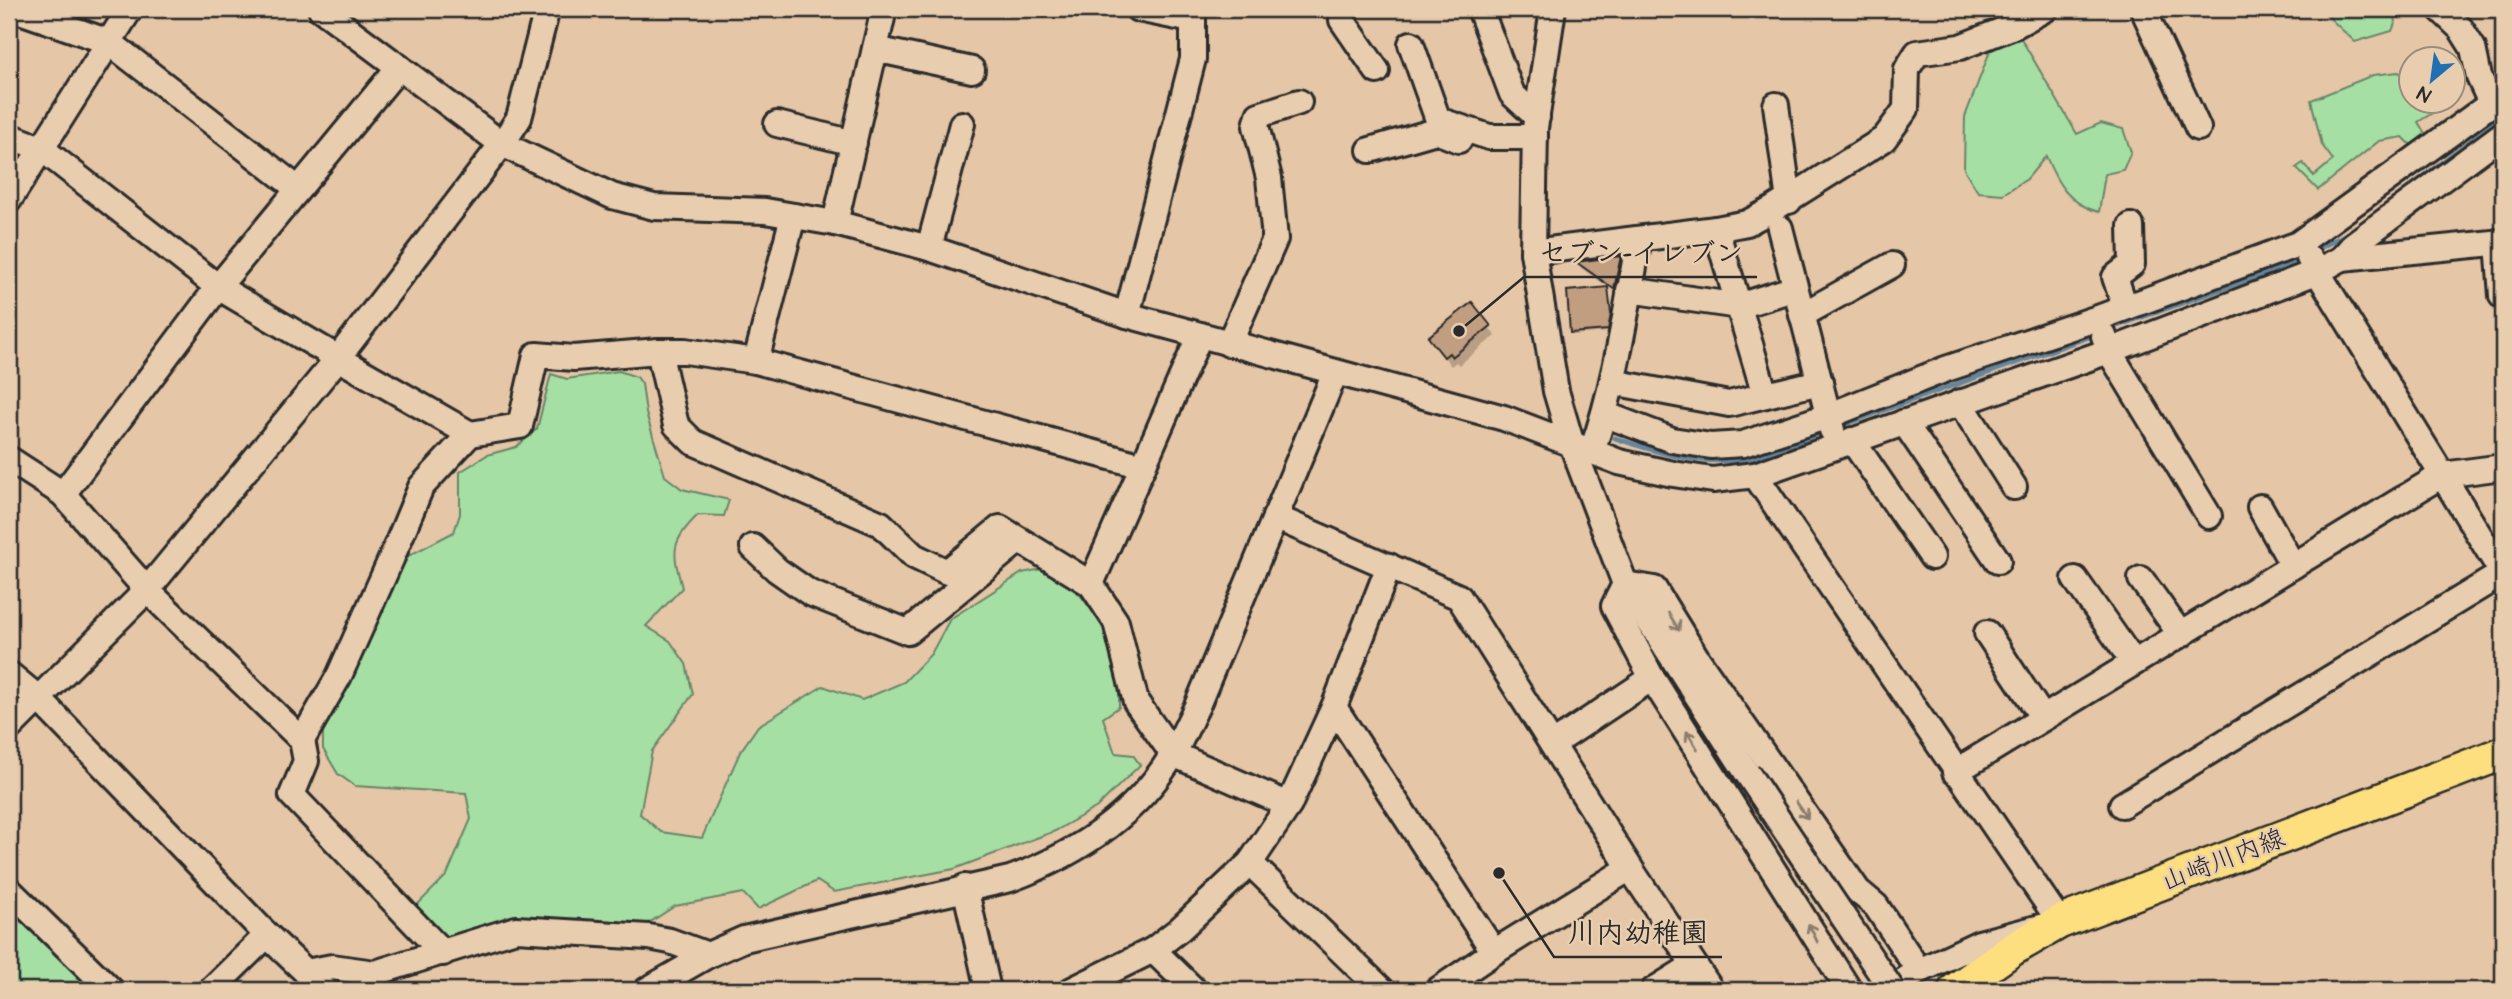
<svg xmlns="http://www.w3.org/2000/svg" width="2512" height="999" viewBox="0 0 2512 999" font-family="'Architects Daughter','Klee One',sans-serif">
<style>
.green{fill:#a6dfa3;stroke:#688567;stroke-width:2}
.shadow{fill:#0003}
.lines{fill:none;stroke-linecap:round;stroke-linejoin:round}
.stream{stroke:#65869e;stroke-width:5}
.building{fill:#c29e80;stroke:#2b2b2b;stroke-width:2}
.minor-casing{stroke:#2b2b2b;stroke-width:30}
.major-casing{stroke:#2b2b2b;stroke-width:37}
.minor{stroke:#e8cdaf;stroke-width:24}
.major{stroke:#fddf80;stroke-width:32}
.minor-bridge-casing{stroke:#2b2b2b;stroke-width:30;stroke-linecap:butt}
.minor-bridge{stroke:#e8cdaf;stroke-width:24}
.oneway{stroke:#8a7c6d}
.labels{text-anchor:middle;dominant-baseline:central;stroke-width:5;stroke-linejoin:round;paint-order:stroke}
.street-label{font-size:26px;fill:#2b2b2b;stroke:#e8cdaf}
.leader{fill:none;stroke:#2b2b2b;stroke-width:2.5}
.callout-dot{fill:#2b2b2b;stroke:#e8cdaf;stroke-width:2.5}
.callout-label{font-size:28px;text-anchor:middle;font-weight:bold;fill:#2b2b2b;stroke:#e8cdaf;stroke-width:5;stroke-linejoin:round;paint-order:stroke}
</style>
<rect width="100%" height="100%" fill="#e5c6a6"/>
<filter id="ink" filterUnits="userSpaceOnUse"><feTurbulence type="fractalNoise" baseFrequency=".0143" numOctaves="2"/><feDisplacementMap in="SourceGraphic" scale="14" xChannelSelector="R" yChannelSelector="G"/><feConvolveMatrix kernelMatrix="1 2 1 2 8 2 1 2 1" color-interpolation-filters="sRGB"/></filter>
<g filter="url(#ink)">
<g class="green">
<path d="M2320,9H2389L2396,21L2392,31L2355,42Z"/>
<path d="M2019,35L2077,134L2101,123L2123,129L2131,152L2123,170L2105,174L2099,212C2069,204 2057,184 2046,156L2027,179L2003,194L1978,192L1964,169L1965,117L1990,51Z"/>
<path d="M2398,72L2410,77V102H2434L2439,109L2418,122L2428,138L2412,146L2403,137L2379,141L2318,190L2296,168L2303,163L2314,176L2333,160L2322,145L2311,100L2373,75Z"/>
<path d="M619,371L637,377L642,384L646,413L665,476L682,489L729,500L724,516L698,515C669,543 673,552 682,588L646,626L670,641L686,664L693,694L652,751L640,814L661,832L702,838L740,752L758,726L823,686L862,700L904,682L931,654L950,619L1022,573L1042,569L1076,590L1106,628L1119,688V707L1103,718L1115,753L1133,755L1140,765L1097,807L1055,831L954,869L834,892L817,881L758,909L743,893L675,906L641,928L515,916L444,939L414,908L447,875L471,819L466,793L355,786L338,774L323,749V732L347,679L408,556L454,532L460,514V472L487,455L516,447L537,429L551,374L567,379Z"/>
<path d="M9,905L93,990H9Z"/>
</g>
<g class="shadow">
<path d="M1620,258L1623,264L1617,293L1581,268L1579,263Z"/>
<path d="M1607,289L1611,317L1608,332L1573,335L1572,332Z"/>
<path d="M1489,327L1495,336L1459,365L1456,362L1451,366L1430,338Z"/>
</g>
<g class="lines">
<g class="stream">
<path d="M2361,224L2503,116"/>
<path d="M2312,252L2350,232"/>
<path d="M2106,330L2284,267L2304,257"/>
<path d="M1840,426L2097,334"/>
<path d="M1615,438C1661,454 1706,468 1755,457C1779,451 1803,439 1827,431"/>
</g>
</g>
<g class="building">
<path d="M1621,256L1614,289L1576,262Z"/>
<path d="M1608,287L1611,314L1608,330L1570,333L1567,291Z"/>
<path d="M1472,302L1491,326L1452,357L1449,353L1444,357L1428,337Z"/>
</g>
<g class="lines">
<g class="minor-casing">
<g id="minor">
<path d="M14,9L109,42L298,189"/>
<path d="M321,9L502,144L612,196L654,207L765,211L835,223L929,248L1127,315L1504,418L1619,462L1673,474L1713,480L1755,475L2109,351L2319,271L2342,258L2354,244L2503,134"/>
<path d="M1138,9L1192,20"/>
<path d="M1480,9L1512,94L1537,117"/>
<path d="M1553,9L1535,128L1533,252L1556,391L1571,442L1625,584L1747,773"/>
<path d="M2143,9L2198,128"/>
<path d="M2440,9L2461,29L2473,48L2479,77L2491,103"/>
<path d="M1342,20L1377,71"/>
<path d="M1411,44L1438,120L1489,137H1535"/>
<path d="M875,49L972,70"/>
<path d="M1776,105L1789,201"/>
<path d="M777,124L854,143"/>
<path d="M9,136L41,148L218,287L338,358L470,434L520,426L536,355L574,358L659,351"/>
<path d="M1370,150L1436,131L1459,140"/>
<path d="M9,200L130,9"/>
<path d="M835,223L884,9"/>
<path d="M1780,228L1832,430"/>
<path d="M1716,229L1765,395"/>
<path d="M2498,242L2502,296"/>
<path d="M929,248L962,124"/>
<path d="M1533,252L1716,229L1747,223L1773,209L1884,139L1906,109L1907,69L1917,53L1960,47L2014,26L2045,9"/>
<path d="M2309,258L2503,574"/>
<path d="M2342,258L2503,242"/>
<path d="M1629,290L1739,306L1783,292"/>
<path d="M2125,307L2115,277L2132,264L2131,226"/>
<path d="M1127,315L1193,59V9"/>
<path d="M1802,315L1892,265"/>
<path d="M1200,335L1143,466L756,361L685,351H659L676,425L693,442L881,524L914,556L947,572L1000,528L1091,584L1116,622L1136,702L1173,754L1289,805"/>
<path d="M2104,336L2109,351L2209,516"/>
<path d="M1229,344L1275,239L1269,178L1256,126L1259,115L1299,102"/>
<path d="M756,361L793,216"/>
<path d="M1612,382L1729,404L1820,382"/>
<path d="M1960,402L2014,487"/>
<path d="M1604,414L1672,440L1711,446L1743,444L1828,416L1946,369L2098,318L2298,244L2503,95"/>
<path d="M1904,422L1998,561"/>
<path d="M1852,440L1932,557"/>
<path d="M1592,451C1616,383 1626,310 1639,239"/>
<path d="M9,459L63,494L147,590L302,740L306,761L292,795L443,953"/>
<path d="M1755,475L2060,922L1979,943L1919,971"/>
<path d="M63,494L218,287L399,67"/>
<path d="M2260,507L2293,566"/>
<path d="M1275,517L1459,597L1630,868L1711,990"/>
<path d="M753,547L777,570L810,593L908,632L1018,541"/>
<path d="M2075,579L2134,663"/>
<path d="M2141,579L2181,635"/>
<path d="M1091,584L1143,466"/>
<path d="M1625,584L1654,589L1696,657L1858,891L1876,906L1919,971L1889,990"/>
<path d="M1625,584L1614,606L1652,678L1849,990"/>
<path d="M1987,633L2043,718"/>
<path d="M9,674L38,698L267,935L325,990"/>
<path d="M1334,707L1494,952"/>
<path d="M9,728L147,590L338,358L502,144L519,118L547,9"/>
<path d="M302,740L339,676L392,557L421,487L470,434"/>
<path d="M1553,744L1652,678"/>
<path d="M1955,772L2442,475L2503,467"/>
<path d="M2122,805L2503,573"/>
<path d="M1250,863L1382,990"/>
<path d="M965,887L988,990"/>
<path d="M9,890L111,990"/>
<path d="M1153,950L1194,990"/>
<path d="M306,972L332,967L375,973L516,929L649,937L670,941L708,955"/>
<path d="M211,990L267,935"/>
<path d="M647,990L708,955L744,939L1010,879C1077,854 1136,816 1173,754C1182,738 1189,722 1197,706L1335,373"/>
<path d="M1072,990L1153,950L1180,929L1250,863L1289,805L1334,707L1389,566"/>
<path d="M1438,990L1494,952L1630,868"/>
<path d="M1654,990L1694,965"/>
</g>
</g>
<g class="major-casing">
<path id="major" d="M1955,990L2013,949L2060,922L2503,753"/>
</g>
<use href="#minor" class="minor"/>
<use href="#major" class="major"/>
<g class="minor-bridge-casing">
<path id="minor-bridge" d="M1747,773L1892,990"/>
</g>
<use href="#minor-bridge" class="minor-bridge"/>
</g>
<defs><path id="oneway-shaft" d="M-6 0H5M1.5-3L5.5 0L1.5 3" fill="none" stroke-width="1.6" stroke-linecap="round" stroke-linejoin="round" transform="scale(1.75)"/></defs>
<g class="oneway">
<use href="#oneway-shaft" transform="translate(1674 622) rotate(58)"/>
<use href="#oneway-shaft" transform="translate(1692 740) rotate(-122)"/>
<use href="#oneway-shaft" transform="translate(1802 810) rotate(55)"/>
<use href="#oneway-shaft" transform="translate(1813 933) rotate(-116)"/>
</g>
</g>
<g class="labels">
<g class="street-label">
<text transform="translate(2223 860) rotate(-21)">山崎川内線</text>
</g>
</g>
<path class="leader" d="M1459 331L1524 277H1757M1499 873L1554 957H1722"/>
<g class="callout-dot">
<circle cx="1459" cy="331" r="7"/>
<circle cx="1499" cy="873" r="7"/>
</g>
<g class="callout-label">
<text x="1641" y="262">セブン-イレブン</text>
<text x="1638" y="942">川内幼稚園</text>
</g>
<rect width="2512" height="999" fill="none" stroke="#e8cdaf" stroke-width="35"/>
<rect x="18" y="18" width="2477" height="964" fill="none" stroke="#2b2b2b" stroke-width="2.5" filter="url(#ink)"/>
<g transform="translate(2432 80) rotate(209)"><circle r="33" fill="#e8cdaf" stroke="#9c8c7a" stroke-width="2"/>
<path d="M0-5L12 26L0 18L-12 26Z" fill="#1f6fb2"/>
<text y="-10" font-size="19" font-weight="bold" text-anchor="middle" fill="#2b2b2b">N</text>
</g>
</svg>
